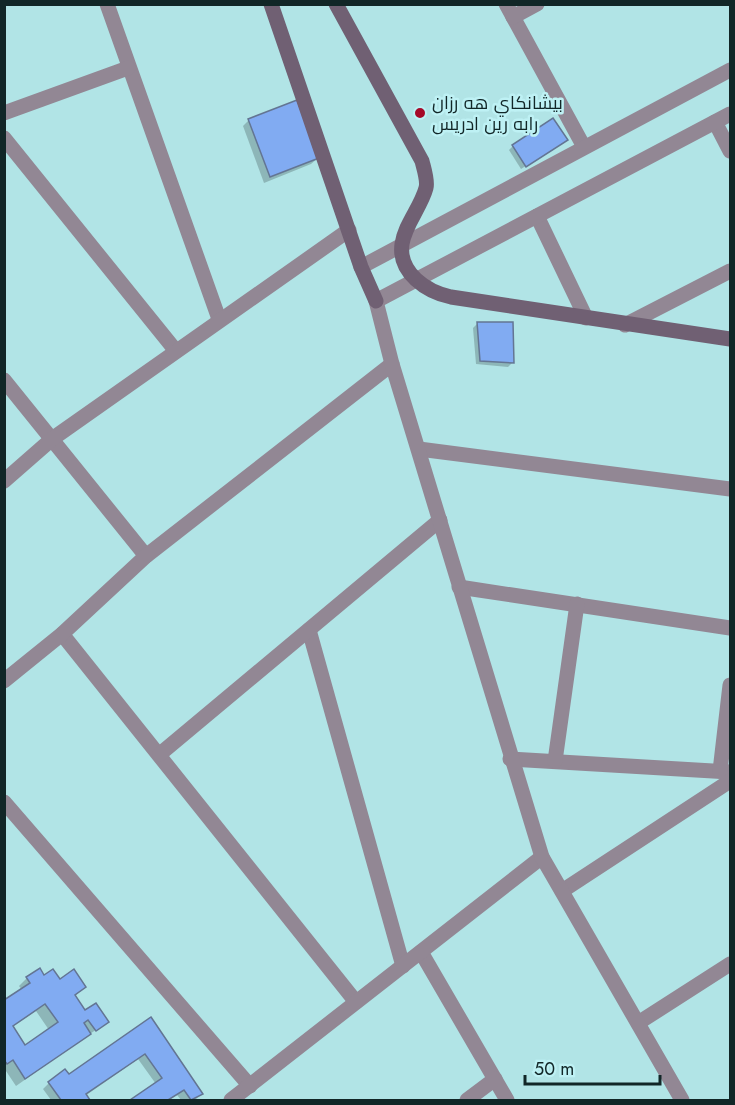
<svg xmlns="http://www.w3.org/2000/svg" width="735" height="1105" viewBox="0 0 735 1105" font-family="Jost,Cairo,sans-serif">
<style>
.shadow{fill:#0003;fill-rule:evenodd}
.building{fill:#81abf2;stroke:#637593;stroke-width:1.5;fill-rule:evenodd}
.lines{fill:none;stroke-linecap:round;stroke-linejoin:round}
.minor{stroke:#928794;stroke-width:15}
.tertiary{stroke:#928794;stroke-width:15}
.secondary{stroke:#706073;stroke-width:15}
.poi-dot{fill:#a50928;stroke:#bef1f4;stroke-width:2}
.labels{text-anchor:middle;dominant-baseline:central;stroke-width:5;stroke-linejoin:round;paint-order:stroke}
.poi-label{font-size:18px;fill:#112627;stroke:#bef1f4;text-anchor:start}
</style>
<rect width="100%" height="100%" fill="#b1e4e6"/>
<g class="shadow">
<path d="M249,120L318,158L311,164L264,183L243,126Z"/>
<path d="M562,143L521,169L509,150L513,146Z"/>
<path d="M477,324L512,363L508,367L476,364L473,328Z"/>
<path d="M44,977L84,987L74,997L85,1012L107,1022L16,1086L4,1068V1002L22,990L19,986L27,978ZM36,1011L49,1030L25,1047L12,1027Z"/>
<path d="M150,1019L201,1094L195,1100H181L177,1095L169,1100H132L156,1084L138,1059L85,1096L89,1100H51L43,1089L49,1083L68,1076Z"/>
</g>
<g class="building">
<path d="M297,100L319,158L270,177L248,119Z"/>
<path d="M553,118L568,140L526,167L512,145Z"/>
<path d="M477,322H513L514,363L480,361Z"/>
<path d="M40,968L44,975L53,969L60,979L74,969L86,987L75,995L85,1010L96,1003L109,1022L96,1031L88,1020L84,1023L91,1034L25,1079L13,1060L7,1064L4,1060V1000L30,983L26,977ZM45,1004L58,1022L25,1045L13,1026Z"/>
<path d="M151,1017L203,1094L191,1100L184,1090L168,1100H130L162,1078L145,1054L86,1094L90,1100H61L48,1082L65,1069L69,1074Z"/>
</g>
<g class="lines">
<g class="minor">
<path d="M107,4L219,319"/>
<path d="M506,4L584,147"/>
<path d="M513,17L537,4"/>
<path d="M4,113L128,68"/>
<path d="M715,122L730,151"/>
<path d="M4,138L176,351"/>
<path d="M537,216L586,318"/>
<path d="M625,325L730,271"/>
<path d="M4,380L146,556"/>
<path d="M419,449L730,489"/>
<path d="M4,481L52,439L349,230"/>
<path d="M459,587L730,628"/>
<path d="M309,630L403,966"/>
<path d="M62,634L356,1002"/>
<path d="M4,681L62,634L146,556L392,364"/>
<path d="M160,754L440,520"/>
<path d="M510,759L730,772"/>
<path d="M555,761L577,604"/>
<path d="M720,771L730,685"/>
<path d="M4,802L250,1086"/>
<path d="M562,891L730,781"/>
<path d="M421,952L507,1100"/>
<path d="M638,1023L730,964"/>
<path d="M231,1100L542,857"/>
<path d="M467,1100L495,1079"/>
</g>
<g class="tertiary">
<path d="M361,267L730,70"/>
<path d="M682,1100L542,857L392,364L376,301L730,114"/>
</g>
<g class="secondary">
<path d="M271,4L361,267L376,301"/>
<path d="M336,4L422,161C424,169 428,181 426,188C421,207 405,224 402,244C398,273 427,292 451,297L730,339"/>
</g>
</g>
<circle class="poi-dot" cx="420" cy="113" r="6"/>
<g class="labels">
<g class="poi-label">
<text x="432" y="103">بيشانكاي هه رزان<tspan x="432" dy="21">رابه رين ادريس</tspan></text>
</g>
</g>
<rect width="735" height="1105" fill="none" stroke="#112627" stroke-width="12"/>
<path d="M525 1075v9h135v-9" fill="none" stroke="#112627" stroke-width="3"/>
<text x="534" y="1075" font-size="18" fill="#112627" stroke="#bef1f4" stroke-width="4.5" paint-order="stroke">50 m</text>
</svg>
